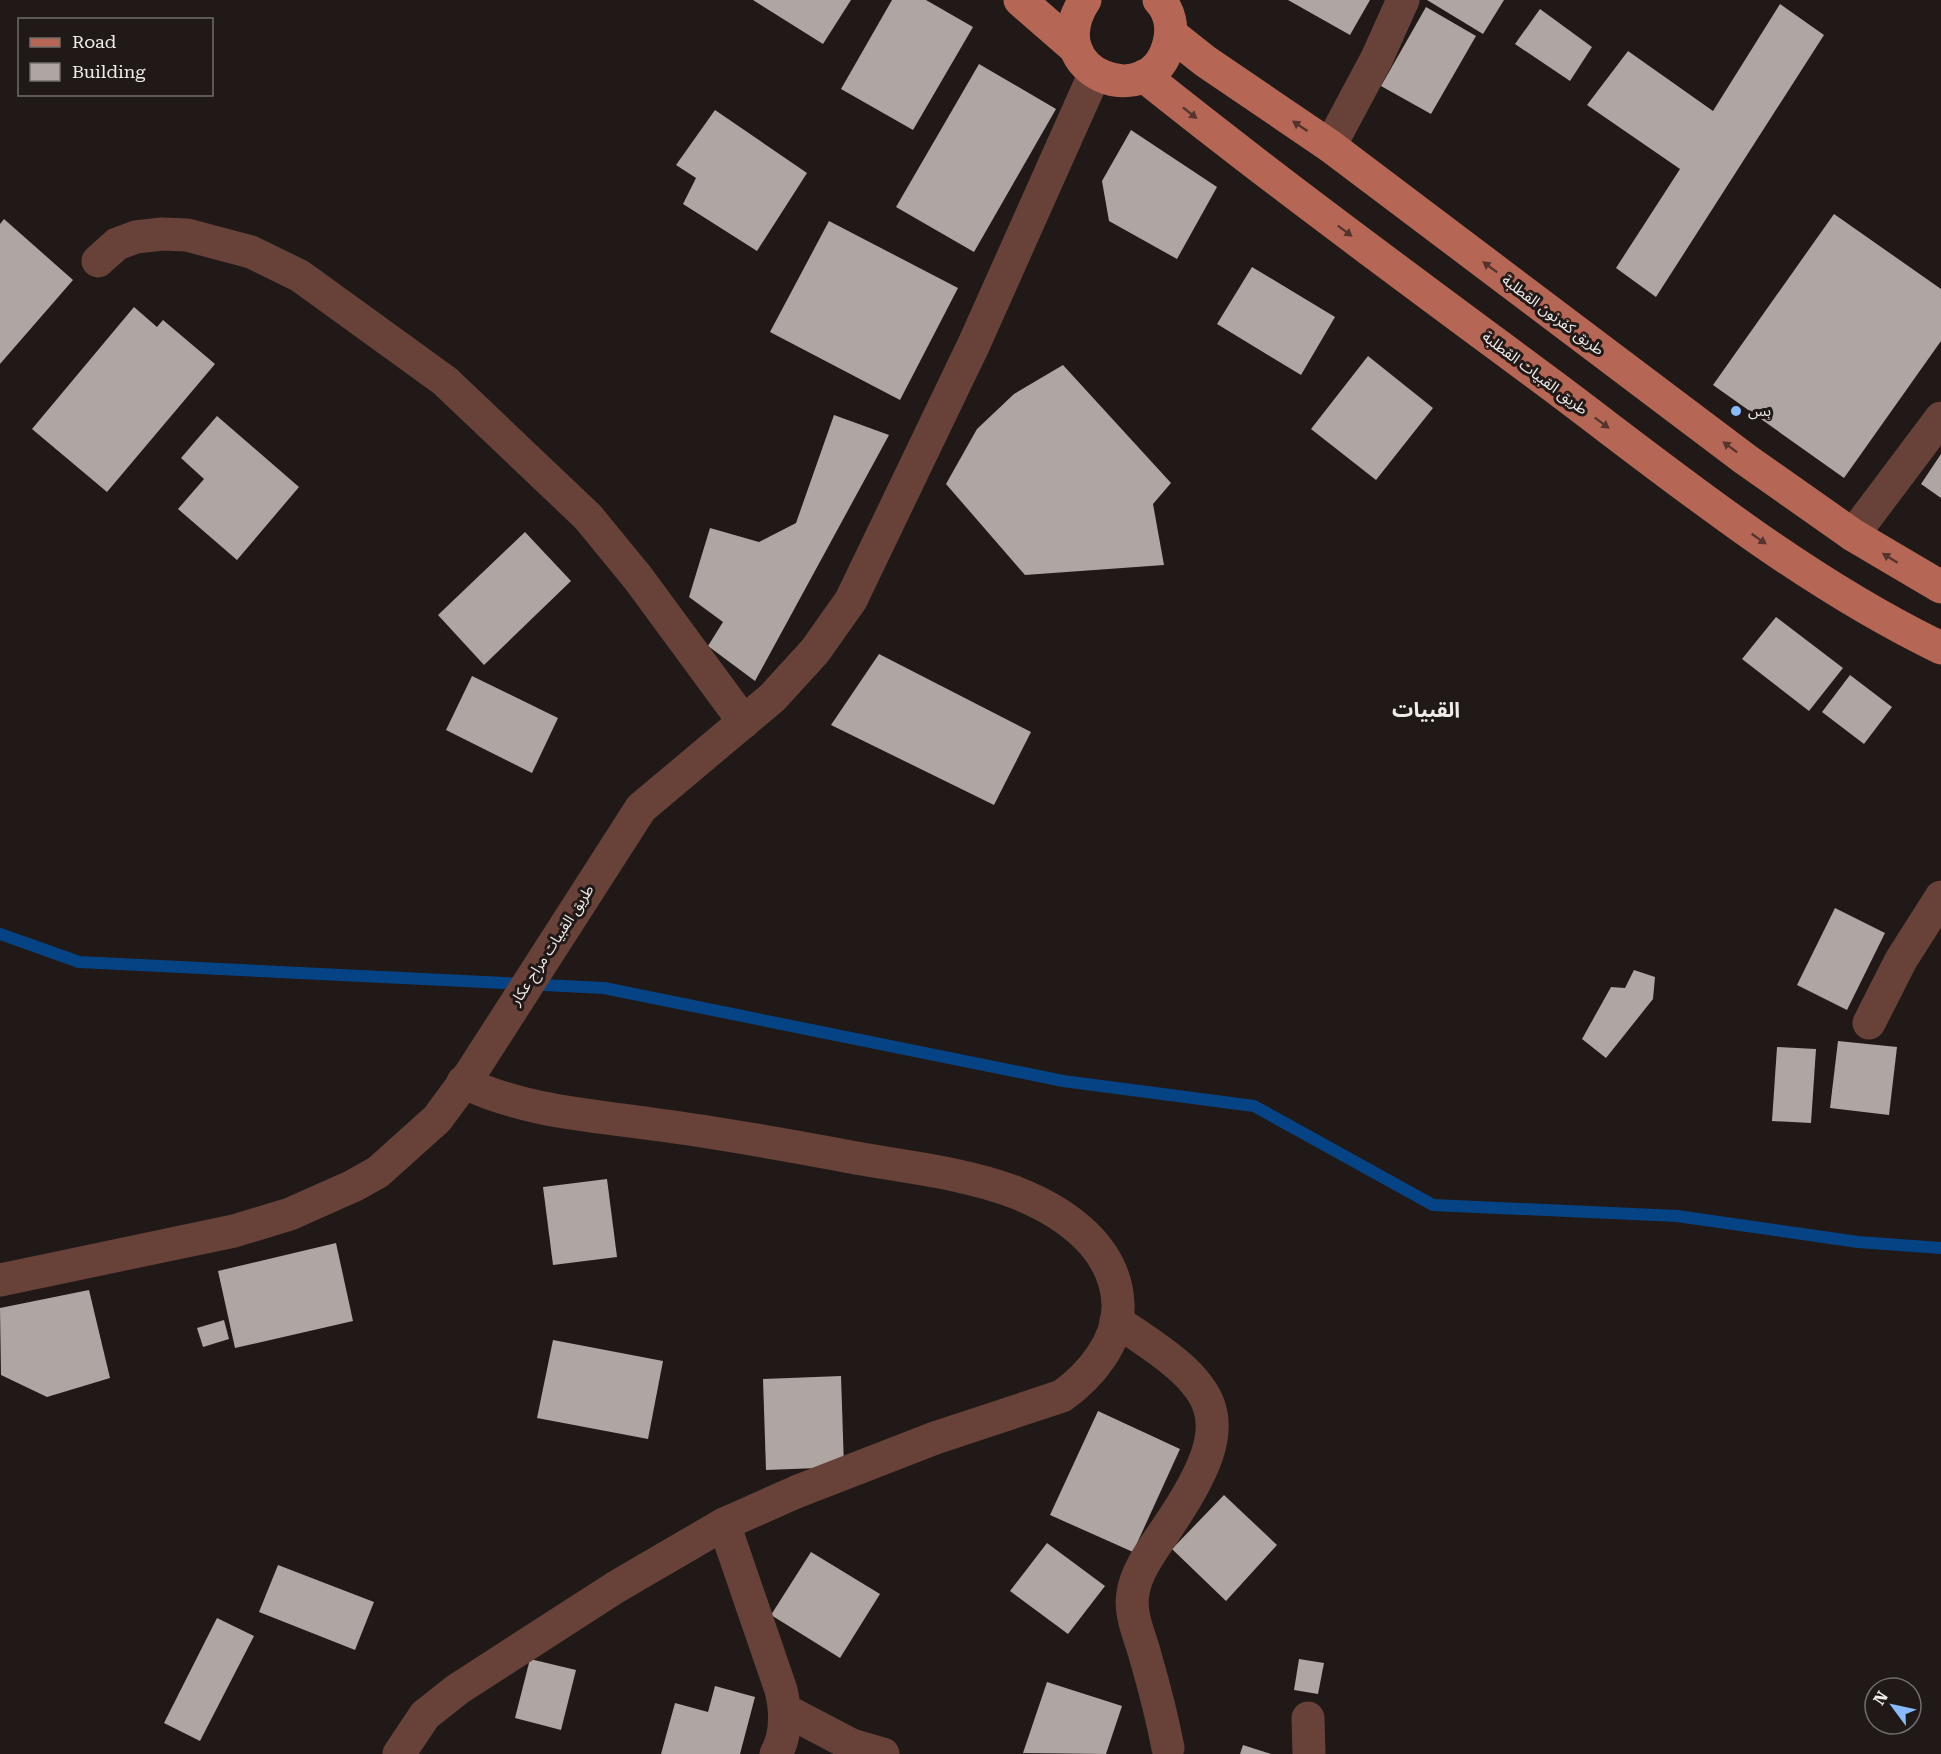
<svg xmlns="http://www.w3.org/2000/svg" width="1941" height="1754" viewBox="0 0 1941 1754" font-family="'Roboto Serif','Noto Sans Arabic',serif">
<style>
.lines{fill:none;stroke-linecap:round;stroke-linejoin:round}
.stream{stroke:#064385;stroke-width:12}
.building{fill:#afa5a2}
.minor{stroke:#684239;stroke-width:33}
.major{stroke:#b56655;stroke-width:33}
.oneway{fill:#54342d}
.poi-dot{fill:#88bafc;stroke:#201917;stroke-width:2}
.labels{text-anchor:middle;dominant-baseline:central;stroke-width:6;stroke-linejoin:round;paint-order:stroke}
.street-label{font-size:15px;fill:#f0ebe9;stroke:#201917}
.poi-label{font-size:15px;fill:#f0ebe9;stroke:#201917;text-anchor:start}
.district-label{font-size:21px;font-weight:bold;fill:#f0ebe9;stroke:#201917}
</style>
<rect width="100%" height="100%" fill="#201917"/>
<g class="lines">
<path class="stream" d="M0,934L79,962L604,988L1063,1081L1254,1106L1433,1205L1677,1216L1858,1242L1941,1248"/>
</g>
<g class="building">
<path d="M753,0H851L823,44Z"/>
<path d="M892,0H926L973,27L913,130L841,89Z"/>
<path d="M1288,0H1370L1350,35Z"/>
<path d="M1427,0H1504L1483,34Z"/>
<path d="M1780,4L1824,35L1656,297L1616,268L1680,169L1587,105L1628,51L1713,111Z"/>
<path d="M1426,7L1476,36L1431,114L1381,86Z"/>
<path d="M1540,9L1592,47L1570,81L1515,44Z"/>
<path d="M979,64L1056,109L974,252L896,207Z"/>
<path d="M715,110L807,173L757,251L683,204L696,178L676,165Z"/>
<path d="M1131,130L1217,187L1177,259L1109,221L1102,181Z"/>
<path d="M1834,214L1941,289V341L1844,478L1713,385Z"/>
<path d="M4,219L73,280L0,364V224Z"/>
<path d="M829,221L958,288L900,400L770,332Z"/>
<path d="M1252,267L1335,317L1301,375L1217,324Z"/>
<path d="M134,307L157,327L163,320L215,364L107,492L32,429Z"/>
<path d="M1368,356L1433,408L1376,480L1311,429Z"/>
<path d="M1063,365L1171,483L1153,504L1164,565L1025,575L946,484L977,429L1014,394Z"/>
<path d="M834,415L889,435L755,681L708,646L723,622L689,597L710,528L759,542L796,523Z"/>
<path d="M217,416L299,487L237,560L178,509L204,479L181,458Z"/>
<path d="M1941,454V498L1921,484Z"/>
<path d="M525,532L571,581L484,665L438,615Z"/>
<path d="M1776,617L1843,668L1809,711L1742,659Z"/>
<path d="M879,654L1031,732L994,805L831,725Z"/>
<path d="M1850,675L1892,707L1864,744L1822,712Z"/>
<path d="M472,676L558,718L532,773L446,730Z"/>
<path d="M1835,908L1885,933L1847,1010L1797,985Z"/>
<path d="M1634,970L1655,977L1653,999L1606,1058L1582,1039L1611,987L1625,988Z"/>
<path d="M1838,1041L1897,1047L1889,1115L1830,1108Z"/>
<path d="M1777,1047L1816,1049L1811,1123L1772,1121Z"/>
<path d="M607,1179L617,1257L553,1265L543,1187Z"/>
<path d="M336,1243L353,1321L235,1348L218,1271Z"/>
<path d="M89,1290L110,1378L47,1397L1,1375L0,1308Z"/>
<path d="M224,1320L229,1339L203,1347L197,1328Z"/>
<path d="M553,1340L663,1361L648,1439L537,1418Z"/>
<path d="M841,1376L844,1467L766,1470L763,1379Z"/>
<path d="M1098,1411L1180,1449L1133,1552L1050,1515Z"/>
<path d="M1224,1495L1277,1545L1226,1601L1172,1549Z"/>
<path d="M1047,1543L1105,1586L1068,1634L1010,1591Z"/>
<path d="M811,1552L880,1594L840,1658L771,1615Z"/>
<path d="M278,1565L374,1602L355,1650L259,1612Z"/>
<path d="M217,1618L254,1636L200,1741L164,1723Z"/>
<path d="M530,1659L576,1670L561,1730L515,1718Z"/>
<path d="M1299,1659L1324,1663L1318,1694L1294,1690Z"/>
<path d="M1047,1682L1122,1706L1106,1754L1023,1753Z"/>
<path d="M715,1686L755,1697L740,1754H661L675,1703L708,1712Z"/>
<path d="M1243,1745L1271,1754H1240Z"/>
</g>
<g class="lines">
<g class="minor">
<path d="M1330,146L1377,58L1403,0"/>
<path d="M98,261L117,244L136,237L162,234L187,235L251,252L300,276L445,381L588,517L638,578L744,722"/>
<path d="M1853,535L1941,418"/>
<path d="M1869,1023L1901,960L1941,897"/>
<path d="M0,1280L234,1231L290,1214L353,1186L378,1172L437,1119L471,1073L641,808L772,698L815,651L851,600L974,344L1095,73"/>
<path d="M1116,1321C1220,1388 1243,1415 1169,1525C1156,1545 1136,1570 1133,1593C1129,1614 1140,1636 1145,1655C1154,1686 1162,1717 1168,1748"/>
<path d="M724,1524L781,1690C786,1711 787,1734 776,1754"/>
<path d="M785,1710L852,1745L883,1754"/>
<path d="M1308,1718L1309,1754"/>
<path d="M399,1754L425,1715L458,1689L616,1587L724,1524L796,1492L935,1438L1062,1396C1090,1376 1120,1341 1118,1303C1115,1247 1065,1212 1017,1193C968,1174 914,1168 862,1159C792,1146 723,1133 652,1124C589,1115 522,1111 463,1082"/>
</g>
<g class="major">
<path d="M1020,0L1074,47"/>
<path d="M1085,0C1037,73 1152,116 1169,43C1173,28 1170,11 1159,0"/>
<path d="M1171,34L1205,61L1330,146L1745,459L1853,535L1941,587"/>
<path d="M1144,76C1280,185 1421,288 1561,392C1683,484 1803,581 1941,648"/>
</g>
</g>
<defs><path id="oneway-solid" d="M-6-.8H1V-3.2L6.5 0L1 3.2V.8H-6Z" transform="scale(1.5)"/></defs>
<g class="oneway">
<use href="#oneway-solid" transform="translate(1190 113) rotate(38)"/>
<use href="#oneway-solid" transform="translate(1300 126) rotate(-146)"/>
<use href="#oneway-solid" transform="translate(1345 231) rotate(37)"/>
<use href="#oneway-solid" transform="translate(1490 267) rotate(-143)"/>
<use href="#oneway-solid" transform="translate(1602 423) rotate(37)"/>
<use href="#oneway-solid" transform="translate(1730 447) rotate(-143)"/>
<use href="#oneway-solid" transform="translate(1759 539) rotate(35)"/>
<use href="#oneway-solid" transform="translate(1890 558) rotate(-148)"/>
</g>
<circle class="poi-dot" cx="1736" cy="411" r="6"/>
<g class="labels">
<g class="street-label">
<text transform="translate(1553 315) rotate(37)">طريق كفرنون القطلبة</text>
<text transform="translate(1535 373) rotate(37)">طريق القبيات القطلبة</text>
<text transform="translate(552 945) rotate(-57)">طريق القبيات مراح عكار</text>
</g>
<g class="poi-label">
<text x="1748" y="411">بس</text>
</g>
<g class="district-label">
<text x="1426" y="710">القبيات</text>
</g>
</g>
<rect x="18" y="18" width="195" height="78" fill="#201917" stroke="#736d6b" stroke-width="1.5"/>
<rect x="30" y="38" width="30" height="9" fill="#b56655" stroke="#736d6b" stroke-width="1.5"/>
<text x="72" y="48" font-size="18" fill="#f0ebe9">Road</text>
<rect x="30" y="63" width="30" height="18" fill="#afa5a2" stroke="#736d6b" stroke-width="1.5"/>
<text x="72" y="78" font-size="18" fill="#f0ebe9">Building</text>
<g transform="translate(1893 1706) rotate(303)"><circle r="28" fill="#201917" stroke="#736d6b" stroke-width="1.5"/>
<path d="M0-4.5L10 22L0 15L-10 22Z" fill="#88bafc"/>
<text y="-9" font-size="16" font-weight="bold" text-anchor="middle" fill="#f0ebe9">N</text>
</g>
</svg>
